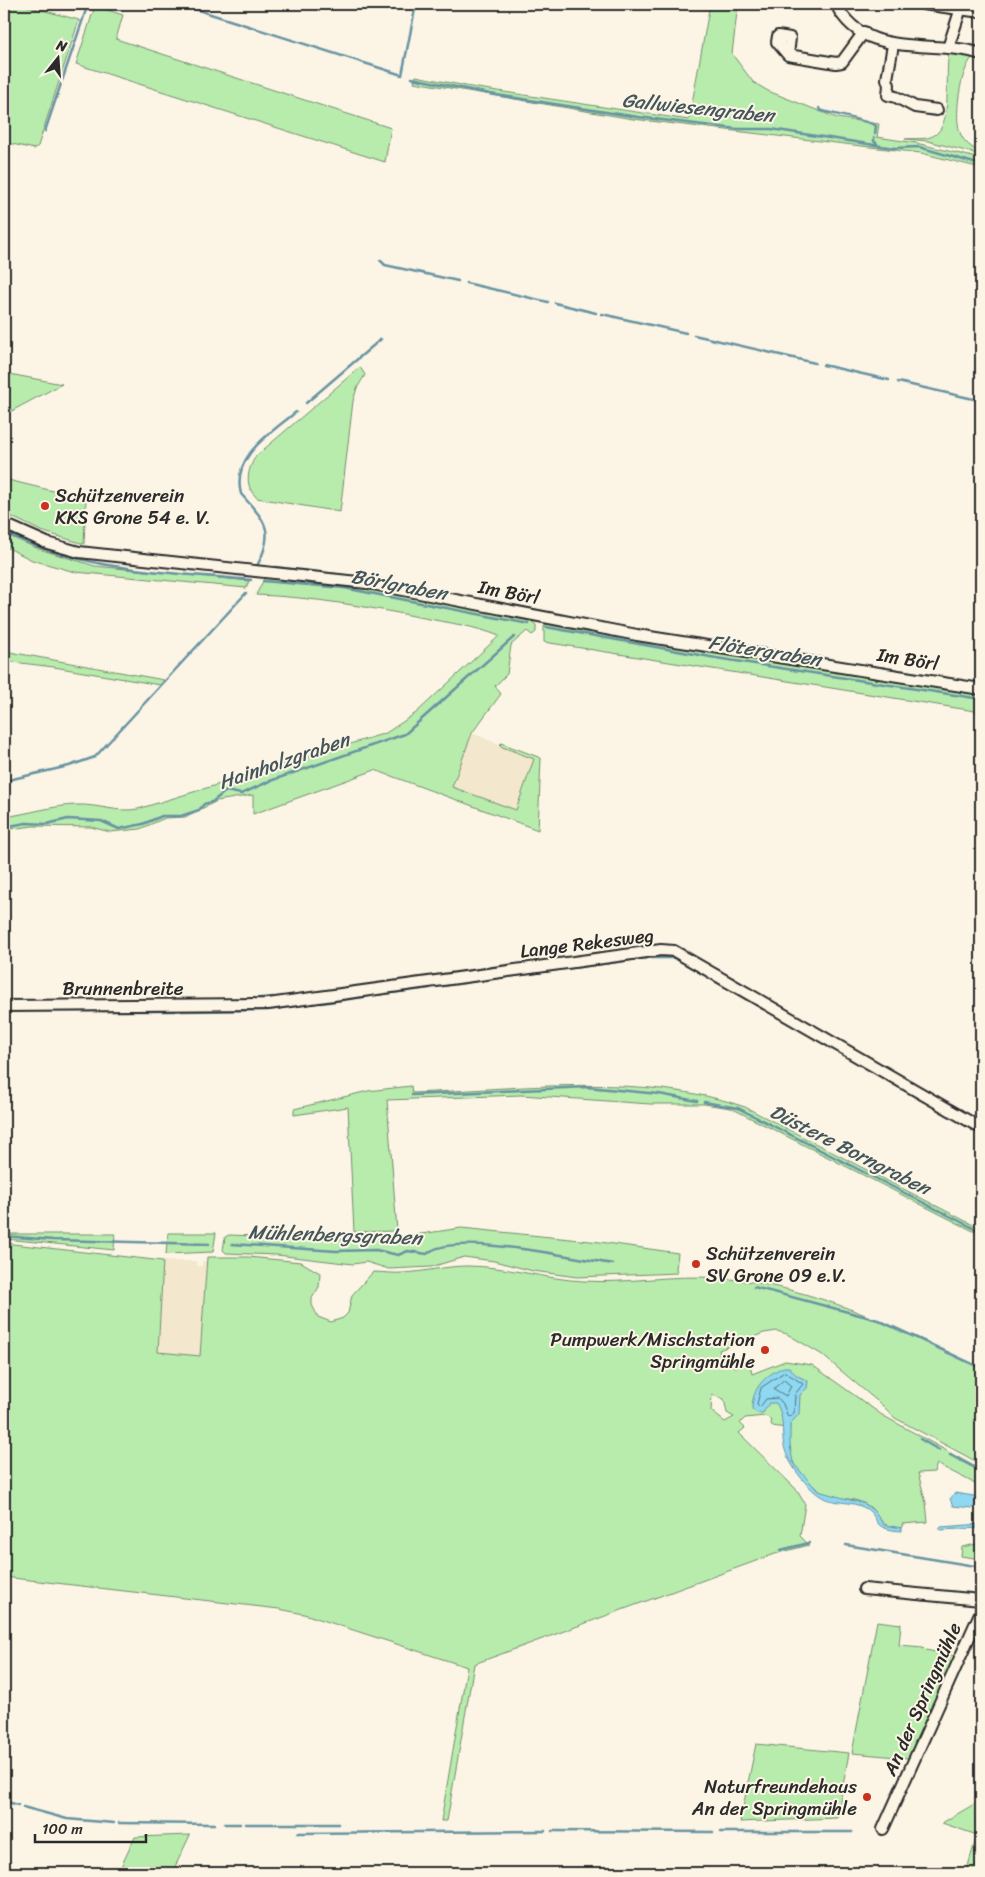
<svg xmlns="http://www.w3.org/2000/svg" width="985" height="1877" viewBox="0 0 985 1877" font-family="Sriracha,sans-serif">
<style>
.built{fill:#f3e7cd}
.green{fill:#b8ecad;stroke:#728c6c;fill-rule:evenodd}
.water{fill:#8fd8f1;stroke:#6793a2}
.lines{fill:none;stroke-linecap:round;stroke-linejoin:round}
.shore{stroke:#53707a;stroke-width:1}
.stream{stroke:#6793a2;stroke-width:2.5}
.minor-casing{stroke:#2b2b2b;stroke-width:14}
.minor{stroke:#fcf5e5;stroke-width:10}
.poi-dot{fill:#c8321e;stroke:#fcf5e5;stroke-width:2}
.labels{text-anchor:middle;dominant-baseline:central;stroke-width:4;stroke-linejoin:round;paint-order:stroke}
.poi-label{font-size:19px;fill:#2b2b2b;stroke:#fcf5e5;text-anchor:start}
.street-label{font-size:19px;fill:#2b2b2b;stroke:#fcf5e5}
.water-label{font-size:20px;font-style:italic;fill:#44565c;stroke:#fcf5e5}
</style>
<rect width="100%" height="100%" fill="#fcf5e5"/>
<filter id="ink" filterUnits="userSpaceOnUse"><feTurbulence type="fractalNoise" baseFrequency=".02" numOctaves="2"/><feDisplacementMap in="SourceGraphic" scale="10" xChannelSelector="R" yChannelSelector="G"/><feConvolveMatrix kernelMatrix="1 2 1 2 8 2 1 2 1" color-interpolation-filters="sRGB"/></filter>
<g filter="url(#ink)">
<g class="built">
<path d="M472,733L535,759L516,810L452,787Z"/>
<path d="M163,1261H196L197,1266H202V1261H207L200,1356L158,1353Z"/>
</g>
<g class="green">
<path d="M4,4H19L79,20L38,146L34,149L4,142Z"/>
<path d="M710,4H738L732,54L753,82L768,91L837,118L879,124L877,137L916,143L981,159V168L921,153L633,119L414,82L416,76L471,87L689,120Z"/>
<path d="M95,6L123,15L116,39L391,128L385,162L76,64Z"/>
<path d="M949,54L973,57C960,69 953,119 961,135C965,143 971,147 978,151L977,154L928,141L905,139C914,138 925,140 933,136C954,126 944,73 949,54Z"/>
<path d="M360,367L365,375L357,388L353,401L340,512L257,498C244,486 247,470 256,456Z"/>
<path d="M4,373L62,384L4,415Z"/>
<path d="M4,479L86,499L84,544L41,531L4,513Z"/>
<path d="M4,534L39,549L95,566L249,581L246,588L75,572L32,560L4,546Z"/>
<path d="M266,575L316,578L527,617L536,625V632L532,635L527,631L511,645L507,674L495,686L501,694L472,733L452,787L516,810L534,759L500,746L501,743L541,758L538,830L375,770L253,814V795L217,801L185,817L165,818L140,829L110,832L91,827L33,826L4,830V817C27,814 55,805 77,805C98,804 117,813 138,809L386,733L416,713L499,636C475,626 449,623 424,618C368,607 313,597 256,595Z"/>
<path d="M550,621L981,692V712L544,642V626Z"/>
<path d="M4,651L164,680L160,685L54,667L4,661Z"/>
<path d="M411,1086L412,1093C516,1089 646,1072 745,1107L981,1229V1235L731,1108L704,1104H650L521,1095L387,1100L397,1231L354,1232L348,1107L294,1115V1109L368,1091Z"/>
<path d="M461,1228L600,1242L678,1253L676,1269L678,1273L577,1277L533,1271L494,1261L464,1257L431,1267L389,1269L366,1262L353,1264L277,1255L226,1253L223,1250L225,1237L229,1235L341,1239L401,1237Z"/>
<path d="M168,1233H216L213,1252L166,1254Z"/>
<path d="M6,1234H115L114,1250L6,1239Z"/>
<path d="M4,1243L163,1261L158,1352L200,1356L207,1257H248L301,1262L320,1273L319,1287L312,1298V1305L318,1317L331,1322L343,1318L348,1313L352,1295L373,1272C383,1272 394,1274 403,1273C425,1272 446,1266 467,1266C506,1266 544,1279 583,1281C628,1284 673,1274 719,1278C812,1285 899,1328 981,1368V1464L895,1418L883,1406L821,1354L787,1334L777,1331L764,1333L719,1350L721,1356L717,1360H727L734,1367L750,1365L752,1374L785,1361L812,1365L882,1415L981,1470V1490L972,1482L937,1464L934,1472L918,1473L926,1503L928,1522L902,1524V1528C873,1526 885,1515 865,1504C855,1498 842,1499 831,1497C818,1493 794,1470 791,1456C789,1446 789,1435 790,1425L786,1428L772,1426L770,1419L765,1416L745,1418L740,1423L745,1428L739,1433L796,1489L805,1504L800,1536L809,1545L775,1554L474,1664L447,1821H441L467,1667L304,1614L279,1609L4,1577ZM712,1395L724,1399L727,1413L734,1417L725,1422L711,1411Z"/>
<path d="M981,1543V1559L961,1556L962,1547Z"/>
<path d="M877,1621L901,1624L899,1645L923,1647L926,1650L955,1656L908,1758L852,1753Z"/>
<path d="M756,1744L849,1753L837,1818L740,1822Z"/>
<path d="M981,1800V1873H966L977,1835L942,1823Z"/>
<path d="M190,1835L172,1873H118L135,1837Z"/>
</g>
<g class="water">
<path d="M784,1367H789L796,1375L808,1381L807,1388L800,1395L799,1414L790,1424V1445L793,1463L818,1491L865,1504L874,1511L884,1525L902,1528V1531C867,1529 883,1517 863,1507C852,1502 840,1503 829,1500C812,1496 787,1463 784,1446C781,1432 785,1416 776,1403H769L763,1413H757L752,1409C752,1388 765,1375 784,1367Z"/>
<path d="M955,1493L974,1496L978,1504L973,1508L953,1506L950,1499Z"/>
<path d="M981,1524V1528L940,1530V1527Z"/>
</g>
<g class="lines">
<g class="shore">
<path d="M785,1372L803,1384L795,1394L794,1413L788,1417L783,1404L778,1398L766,1399L760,1407L757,1404L761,1388Z"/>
<path d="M784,1380L791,1386L786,1396L774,1389Z"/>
</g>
<g class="stream">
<path d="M179,4L402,75L416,4"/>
<path d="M412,78L490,94L638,117L737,129H771L894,148L919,147L981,165"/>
<path d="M819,108L820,110C831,114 870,121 876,126L875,133"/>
<path d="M45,131L88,4"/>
<path d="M874,138V141L877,144"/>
<path d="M380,260L385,265L458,281"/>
<path d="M466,283L548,302"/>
<path d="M555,303L596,313"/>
<path d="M602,314L686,333"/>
<path d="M694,335L815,363"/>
<path d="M823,365L889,380"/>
<path d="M898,382L978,400"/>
<path d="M306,403L381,339"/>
<path d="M4,532C80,571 167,572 251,580"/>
<path d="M257,566C276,530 265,521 241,494C231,456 271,433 296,412"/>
<path d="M275,567L361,577"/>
<path d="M263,581L344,588L529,624"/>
<path d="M440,592L552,613"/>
<path d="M559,615L607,624"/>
<path d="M612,625L669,635"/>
<path d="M546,627L716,658L981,699"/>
<path d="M675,636L705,640"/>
<path d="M714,642L761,649"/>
<path d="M767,650L802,656"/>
<path d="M811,657L844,662"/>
<path d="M849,663L885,668"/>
<path d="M890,669L930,675"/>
<path d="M936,676L963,681"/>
<path d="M968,682L974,683"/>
<path d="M980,684H981"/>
<path d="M4,689V708"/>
<path d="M4,781L69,766L95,757L246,593"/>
<path d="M4,827L26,823L47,824L68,819L101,821L119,829L143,824L162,816H181L199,810L204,804L212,802L226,791L241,794L270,781L405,734L514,637"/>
<path d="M652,958H677"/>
<path d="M565,969L646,958"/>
<path d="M719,970L721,971"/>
<path d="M727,975L775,1003"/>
<path d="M436,987L557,970"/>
<path d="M376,995L430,988"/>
<path d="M250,999L273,997"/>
<path d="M321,1003L371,996"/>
<path d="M4,1011H97"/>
<path d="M102,1011H175"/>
<path d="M182,1011L268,1010L316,1003"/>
<path d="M820,1041L839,1052"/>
<path d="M848,1057L923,1101"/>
<path d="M412,1095L587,1087L659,1094L697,1101"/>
<path d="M704,1102L738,1108L981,1232"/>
<path d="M927,1103L960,1122"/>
<path d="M965,1125L981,1135"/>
<path d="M4,1236L53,1240L209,1244"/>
<path d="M232,1244L336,1251L376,1250L398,1255L408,1251L427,1254C450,1230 578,1259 613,1264"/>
<path d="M754,1287L878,1320L981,1368"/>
<path d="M920,1439L939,1450"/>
<path d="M950,1455L981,1471"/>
<path d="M846,1545L981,1567"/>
<path d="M781,1550L809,1543"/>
<path d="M4,1801L18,1805"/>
<path d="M23,1807L67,1819L114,1823"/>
<path d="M119,1823L214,1824"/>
<path d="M225,1824H240"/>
<path d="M245,1824H338"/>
<path d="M552,1831L713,1832"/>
<path d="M721,1832H852"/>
<path d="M298,1833L545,1831"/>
</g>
<g class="minor-casing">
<g id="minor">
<path d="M836,4C863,61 934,38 981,54"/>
<path d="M923,4L981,12"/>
<path d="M893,45L887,79L889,85L888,95L896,97L915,107L937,110"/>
<path d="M948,48L962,5"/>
<path d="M788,55L790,38L778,36L777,42L788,55L836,63L842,62L864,32"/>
<path d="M4,524L47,543L79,552L367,583L637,635L981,689"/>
<path d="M4,1006L268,1004L661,950L674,951L981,1128"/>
<path d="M864,1589L981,1600"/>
<path d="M883,1829L981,1611"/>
</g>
</g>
<use href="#minor" class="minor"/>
</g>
</g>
<g class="poi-dot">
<circle cx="45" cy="506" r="5"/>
<circle cx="696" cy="1264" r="5"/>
<circle cx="765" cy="1350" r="5"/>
<circle cx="867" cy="1797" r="5"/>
</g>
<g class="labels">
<g class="poi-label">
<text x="55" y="495">Schützenverein<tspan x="55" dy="22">KKS Grone 54 e. V.</tspan></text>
<text x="706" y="1253">Schützenverein<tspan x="706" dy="22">SV Grone 09 e.V.</tspan></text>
<text x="755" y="1339" text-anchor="end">Pumpwerk/Mischstation<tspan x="755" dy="22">Springmühle</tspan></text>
<text x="857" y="1786" text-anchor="end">Naturfreundehaus<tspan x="857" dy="22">An der Springmühle</tspan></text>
</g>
<g class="street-label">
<text transform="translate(509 592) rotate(11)">Im Börl</text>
<text transform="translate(908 659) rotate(9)">Im Börl</text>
<text transform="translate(587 943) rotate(-7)">Lange Rekesweg</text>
<text x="123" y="988">Brunnenbreite</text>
<text transform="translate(922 1699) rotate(-66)">An der Springmühle</text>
</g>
<g class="water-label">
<text transform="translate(698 108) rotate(6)">Gallwiesengraben</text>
<text transform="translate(399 585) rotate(11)">Börlgraben</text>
<text transform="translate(765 651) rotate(9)">Flötergraben</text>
<text transform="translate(284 761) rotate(-19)">Hainholzgraben</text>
<text transform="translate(850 1150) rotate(27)">Düstere Borngraben</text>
<text transform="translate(335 1235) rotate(2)">Mühlenbergsgraben</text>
</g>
</g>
<rect width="985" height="1877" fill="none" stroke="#fcf5e5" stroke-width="20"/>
<rect x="10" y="10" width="965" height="1857" fill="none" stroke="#2b2b2b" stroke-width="2" filter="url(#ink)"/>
<g transform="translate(58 58) rotate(17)" stroke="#fcf5e5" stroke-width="4" paint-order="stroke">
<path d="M0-4L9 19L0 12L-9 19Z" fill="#2b2b2b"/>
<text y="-8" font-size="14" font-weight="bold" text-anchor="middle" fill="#2b2b2b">N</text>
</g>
<path d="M35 1834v8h111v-8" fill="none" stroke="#2b2b2b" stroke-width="2.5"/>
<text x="42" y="1834" font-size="15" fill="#2b2b2b" stroke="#fcf5e5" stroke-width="4" paint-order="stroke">100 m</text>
</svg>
